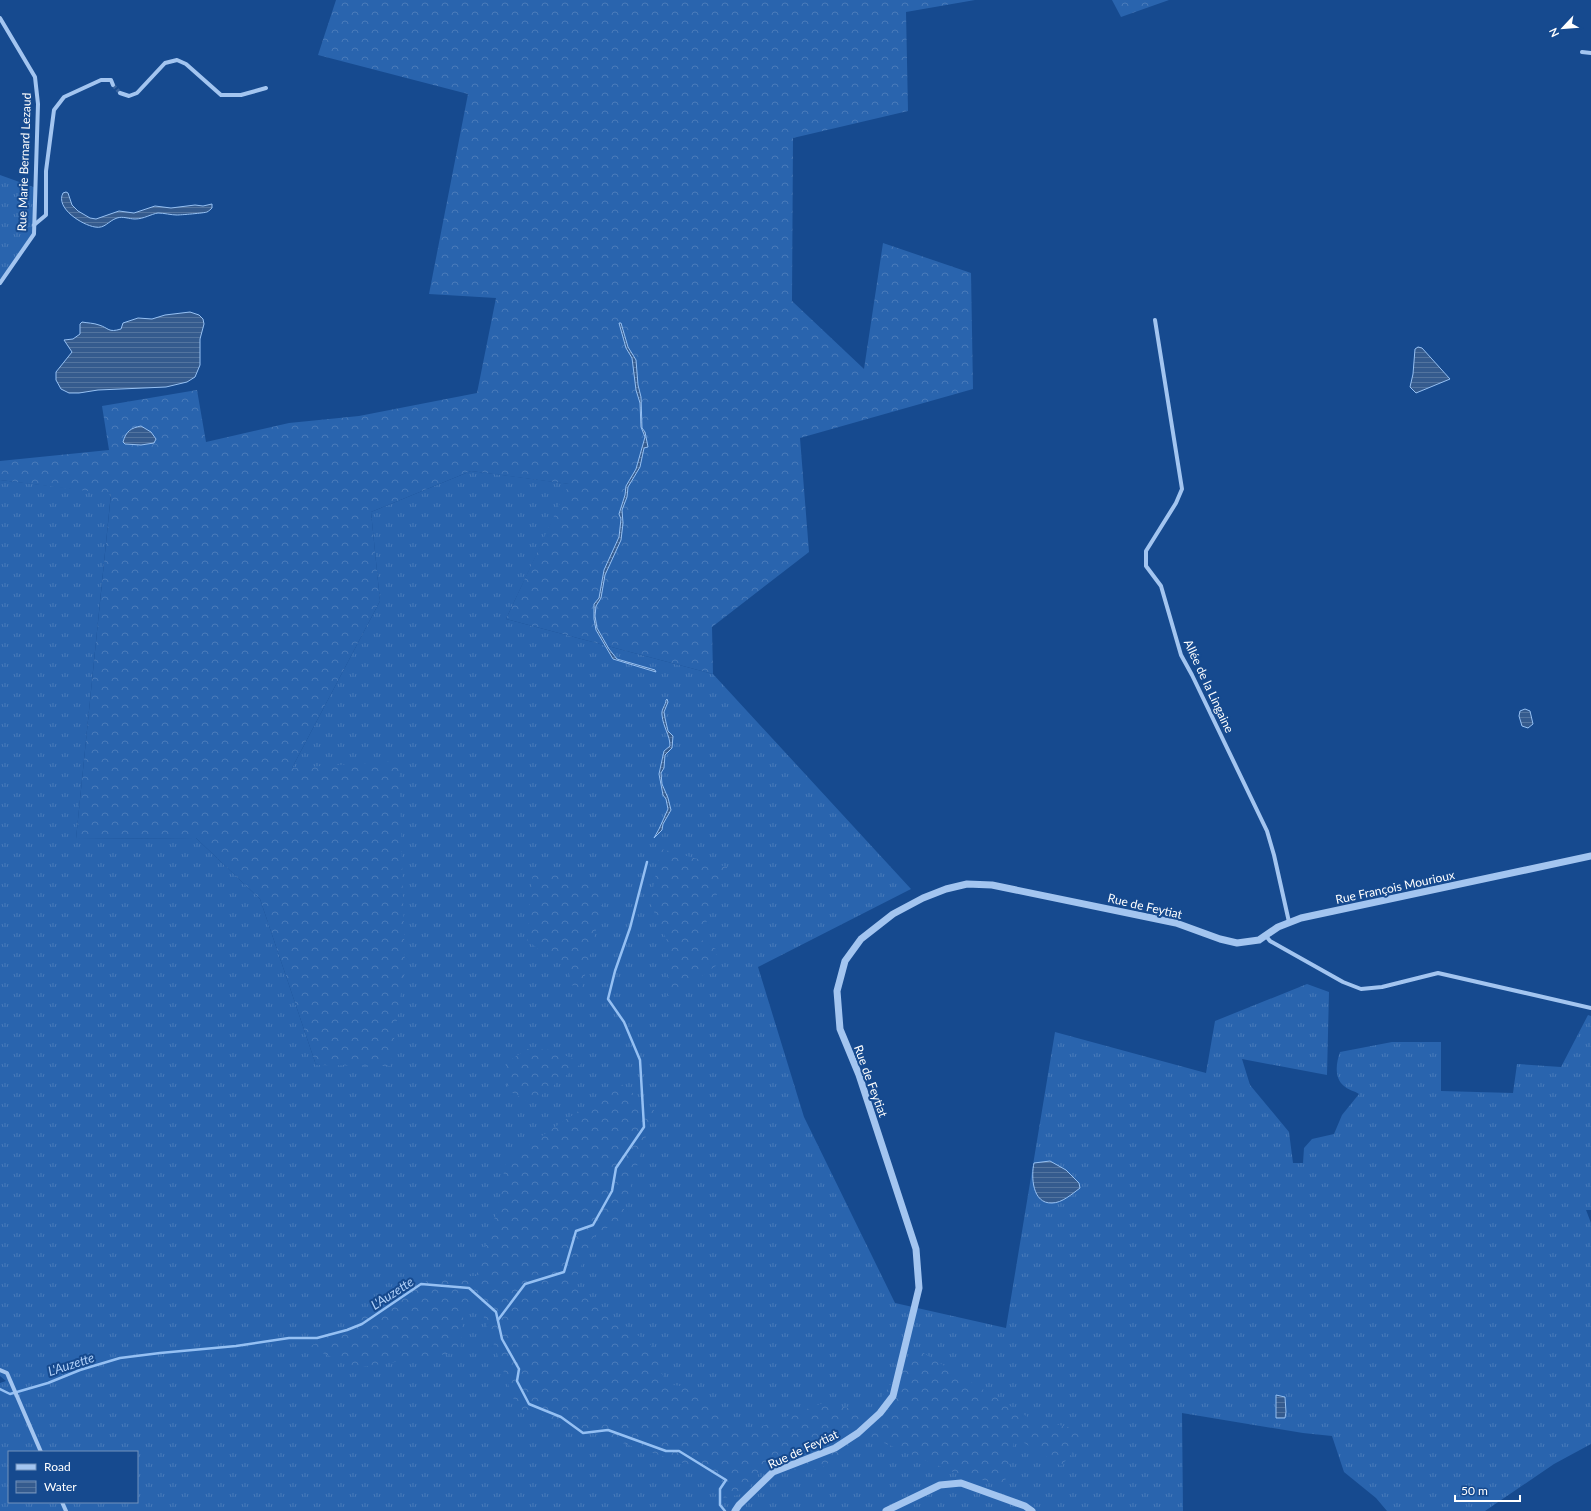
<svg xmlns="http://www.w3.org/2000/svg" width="1591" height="1511" viewBox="0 0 1591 1511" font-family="Lato,sans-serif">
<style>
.grass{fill:url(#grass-tufts);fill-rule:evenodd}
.forest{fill:url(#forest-crowns)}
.water{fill:url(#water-rules);stroke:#95c0f3}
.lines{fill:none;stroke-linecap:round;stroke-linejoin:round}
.stream{stroke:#95c0f3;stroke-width:2.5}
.minor-tunnel{stroke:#3965a0;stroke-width:4;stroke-dasharray:4 2;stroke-linecap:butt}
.minor{stroke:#a3c5f0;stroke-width:4}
.tertiary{stroke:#a3c5f0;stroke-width:7}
.labels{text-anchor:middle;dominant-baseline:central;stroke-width:4;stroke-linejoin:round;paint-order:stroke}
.street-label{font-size:12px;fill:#fff;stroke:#164a8f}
.water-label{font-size:13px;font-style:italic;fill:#afcff7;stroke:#164a8f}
</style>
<defs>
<pattern id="grass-tufts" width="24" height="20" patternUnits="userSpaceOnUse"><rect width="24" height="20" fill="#2964ae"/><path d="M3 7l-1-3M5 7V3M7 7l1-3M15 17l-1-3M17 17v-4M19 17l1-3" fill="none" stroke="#497bba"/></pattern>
<pattern id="forest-crowns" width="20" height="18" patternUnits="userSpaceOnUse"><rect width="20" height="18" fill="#2964ae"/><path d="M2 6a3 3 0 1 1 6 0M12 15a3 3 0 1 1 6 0" fill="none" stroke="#497bba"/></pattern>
<pattern id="water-rules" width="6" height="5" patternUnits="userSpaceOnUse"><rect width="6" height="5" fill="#355b8e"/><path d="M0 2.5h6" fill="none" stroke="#53749f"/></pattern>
</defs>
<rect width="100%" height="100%" fill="#164a8f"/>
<g class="grass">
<path d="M0,175L36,188L34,234L0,286Z"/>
<path d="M471,471L570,484L506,619L713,674L911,889L758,967L804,1117L895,1303L1006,1328L1055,1032L1206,1073L1215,1021L1307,984L1329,992L1327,1075L1242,1059L1250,1085L1289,1132L1293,1163H1303L1304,1148L1312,1139L1334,1134L1342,1115L1359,1094C1355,1091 1348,1090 1344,1086C1334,1078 1336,1063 1340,1052L1392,1042H1441V1091L1513,1093L1517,1064L1561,1067L1588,1015L1591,1016V1210H1586L1591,1223V1444L1554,1464L1485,1511H1387L1376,1498L1344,1472L1332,1436L1303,1433L1182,1413L1183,1511H0V1383L6,1381L0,1376V480L111,493L76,839L196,838L260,899L316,1065L292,768L380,601L371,512ZM9,1452H137V1502H9Z"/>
</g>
<g class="forest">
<path d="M336,0H975L906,12L908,111L793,138L792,301L864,369L883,243L971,273L973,389L800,438L809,552L712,627L713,674L506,619L569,484L471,471L371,512L380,601L292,768L399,761L405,966L390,1066L316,1065L260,899L196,838L76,839L111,494L0,480V461L109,450L102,406L197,390L206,442L289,423L359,416L477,393L496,298L429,294L468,94L318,55Z"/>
<path d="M1112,0H1169L1121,17Z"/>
<path d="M661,849L727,867L700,939L716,949L717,965L667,1001L669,945L650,903Z"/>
<path d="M533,869L606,889L578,1004L566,963L542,952L527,940Z"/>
<path d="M527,1049L553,1050L582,1063L531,1103L509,1091L503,1072L509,1061Z"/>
<path d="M620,1083L654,1110L621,1219L593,1237L573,1286L652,1346L666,1384L696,1388L741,1434L823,1403L868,1412L880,1399L917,1349L1031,1419L1091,1432L1061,1466L1015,1437L1004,1486L953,1472L865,1435L819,1470H760L746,1493L724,1498L714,1482L695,1467L517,1408L480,1307H464L460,1352L356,1368L309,1347L434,1277L476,1276L498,1208L506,1160Z"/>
</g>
<g class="water">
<path d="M66,192L68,193L72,205L78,211L90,218L96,219L119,211L134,213L155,206L171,208L195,205L203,206L212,204V208C211,209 209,211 207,212C205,213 180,215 177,215C171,215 164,213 158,213C151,214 144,219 135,219C129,219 123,216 117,218C108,221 105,229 95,227C82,225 55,208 63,193Z"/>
<path d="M190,312L199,315L203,319L204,324L200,339V365L195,377L187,382L166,387L98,390L79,393H69L61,389L56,380V372L72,352L64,340L73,339L80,334V324L82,322C87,323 94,323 99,325C109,328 108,333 121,329L123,323L138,318L152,319L165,315Z"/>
<path d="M619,323H621L628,347L636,360L638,385L641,397L642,428L645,432L648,447L644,448L640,467L628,487L627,497L622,510L623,523L621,540L605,575L601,598L596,606L595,616L597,628L609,649L617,659L655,670L656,672L613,659L596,630L594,619V604L599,598L604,570L619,537L621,519L619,514L625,495L626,486L636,469L645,437L641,427L640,403L636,390L632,358L626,348Z"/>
<path d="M1418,347L1422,348L1450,379L1416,393L1410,387L1413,374L1415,349Z"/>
<path d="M141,426L151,432L156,439L154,443L141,445L125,444L123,442C126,431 131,428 141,426Z"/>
<path d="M667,699L668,702L664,712L665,718L668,731L673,736L672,748L665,755L664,768L661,773L662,784L668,798L671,810L663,824L662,830L654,838L659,829L668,809L666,799L663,795L659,774L664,751L670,746C670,735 663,727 662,715C661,709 666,705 666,700Z"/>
<path d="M1525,709L1530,711L1533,724L1528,728L1522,726L1519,716L1520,711Z"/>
<path d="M1050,1161L1066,1170L1079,1183L1080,1188C1072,1194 1062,1203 1052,1203C1032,1204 1031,1176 1034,1163Z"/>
<path d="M1276,1395L1285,1397L1286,1412L1285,1418H1276Z"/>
</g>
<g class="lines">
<g class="stream">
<path d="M498,1320L525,1284L564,1272L576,1231L593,1225L612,1191L616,1168L644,1127L640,1060L624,1022L608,999L615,971L630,928L647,862"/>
<path d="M0,1389L10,1394L48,1383L80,1370L120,1358L160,1353L236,1346L289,1338H317L347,1330L362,1324L421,1284L469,1288L496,1312L502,1339L519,1369L517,1381L529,1404L561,1417L583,1433L608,1430L666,1451H679L726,1480L720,1489V1505L725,1511"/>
</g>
<path class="minor-tunnel" d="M113,85L120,93"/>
<g class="minor">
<path d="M0,18L35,77L38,104L34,234L0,283"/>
<path d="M1582,52L1591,53"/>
<path d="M120,93L129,96L137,93L165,63L177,60L186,64L221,95H241L266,88"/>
<path d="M34,225L46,215V171L54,110L64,97L101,80H111L113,85"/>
<path d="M1155,320L1182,489L1176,503L1146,551V566L1161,586L1181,655L1192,675L1267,831L1274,855L1289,922"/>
<path d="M1266,936L1270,941L1343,982L1361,989L1382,987L1438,973L1591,1008"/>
<path d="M0,1370L7,1373L41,1452"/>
<path d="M62,1502L66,1511"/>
</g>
<g class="tertiary">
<path d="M735,1511L739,1505L773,1472L835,1448L858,1433L880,1413L893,1396L919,1288L916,1249L859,1075L840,1029L837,991L845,961L861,939L893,914L923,898L946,889L967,884L992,885L1176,923L1220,939L1237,943L1259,940L1278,927L1301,918L1591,856"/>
<path d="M886,1511L940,1485L961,1483L1025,1506L1032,1511"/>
</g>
</g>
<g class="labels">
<g class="street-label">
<text transform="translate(24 162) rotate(-88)">Rue Marie Bernard Lezaud</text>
<text transform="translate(1209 686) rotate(65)">Allée de la Lingaine</text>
<text transform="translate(1395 887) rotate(-12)">Rue François Mourioux</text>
<text transform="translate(1145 906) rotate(13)">Rue de Feytiat</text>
<text transform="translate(871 1081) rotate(70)">Rue de Feytiat</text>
<text transform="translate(803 1449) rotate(-25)">Rue de Feytiat</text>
</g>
<g class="water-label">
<text transform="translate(392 1293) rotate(-33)">L'Auzette</text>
<text transform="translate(71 1364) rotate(-18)">L'Auzette</text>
</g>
</g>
<rect x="8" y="1451" width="130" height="52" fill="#164a8f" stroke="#7392bc"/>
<rect x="16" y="1464" width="20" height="6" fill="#a3c5f0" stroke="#7392bc"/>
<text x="44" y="1471" font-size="12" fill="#ffffff">Road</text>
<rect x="16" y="1481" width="20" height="12" fill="url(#water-rules)" stroke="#7392bc"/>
<text x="44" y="1491" font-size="12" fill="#ffffff">Water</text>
<g transform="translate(1563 28) rotate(244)" stroke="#164a8f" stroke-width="3" paint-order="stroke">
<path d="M0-3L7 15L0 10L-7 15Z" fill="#ffffff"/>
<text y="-6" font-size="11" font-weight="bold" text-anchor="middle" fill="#ffffff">N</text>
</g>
<path d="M1455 1495v6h65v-6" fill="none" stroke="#ffffff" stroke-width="2"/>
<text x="1461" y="1495" font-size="12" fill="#ffffff" stroke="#164a8f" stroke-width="3" paint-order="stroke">50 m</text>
</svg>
